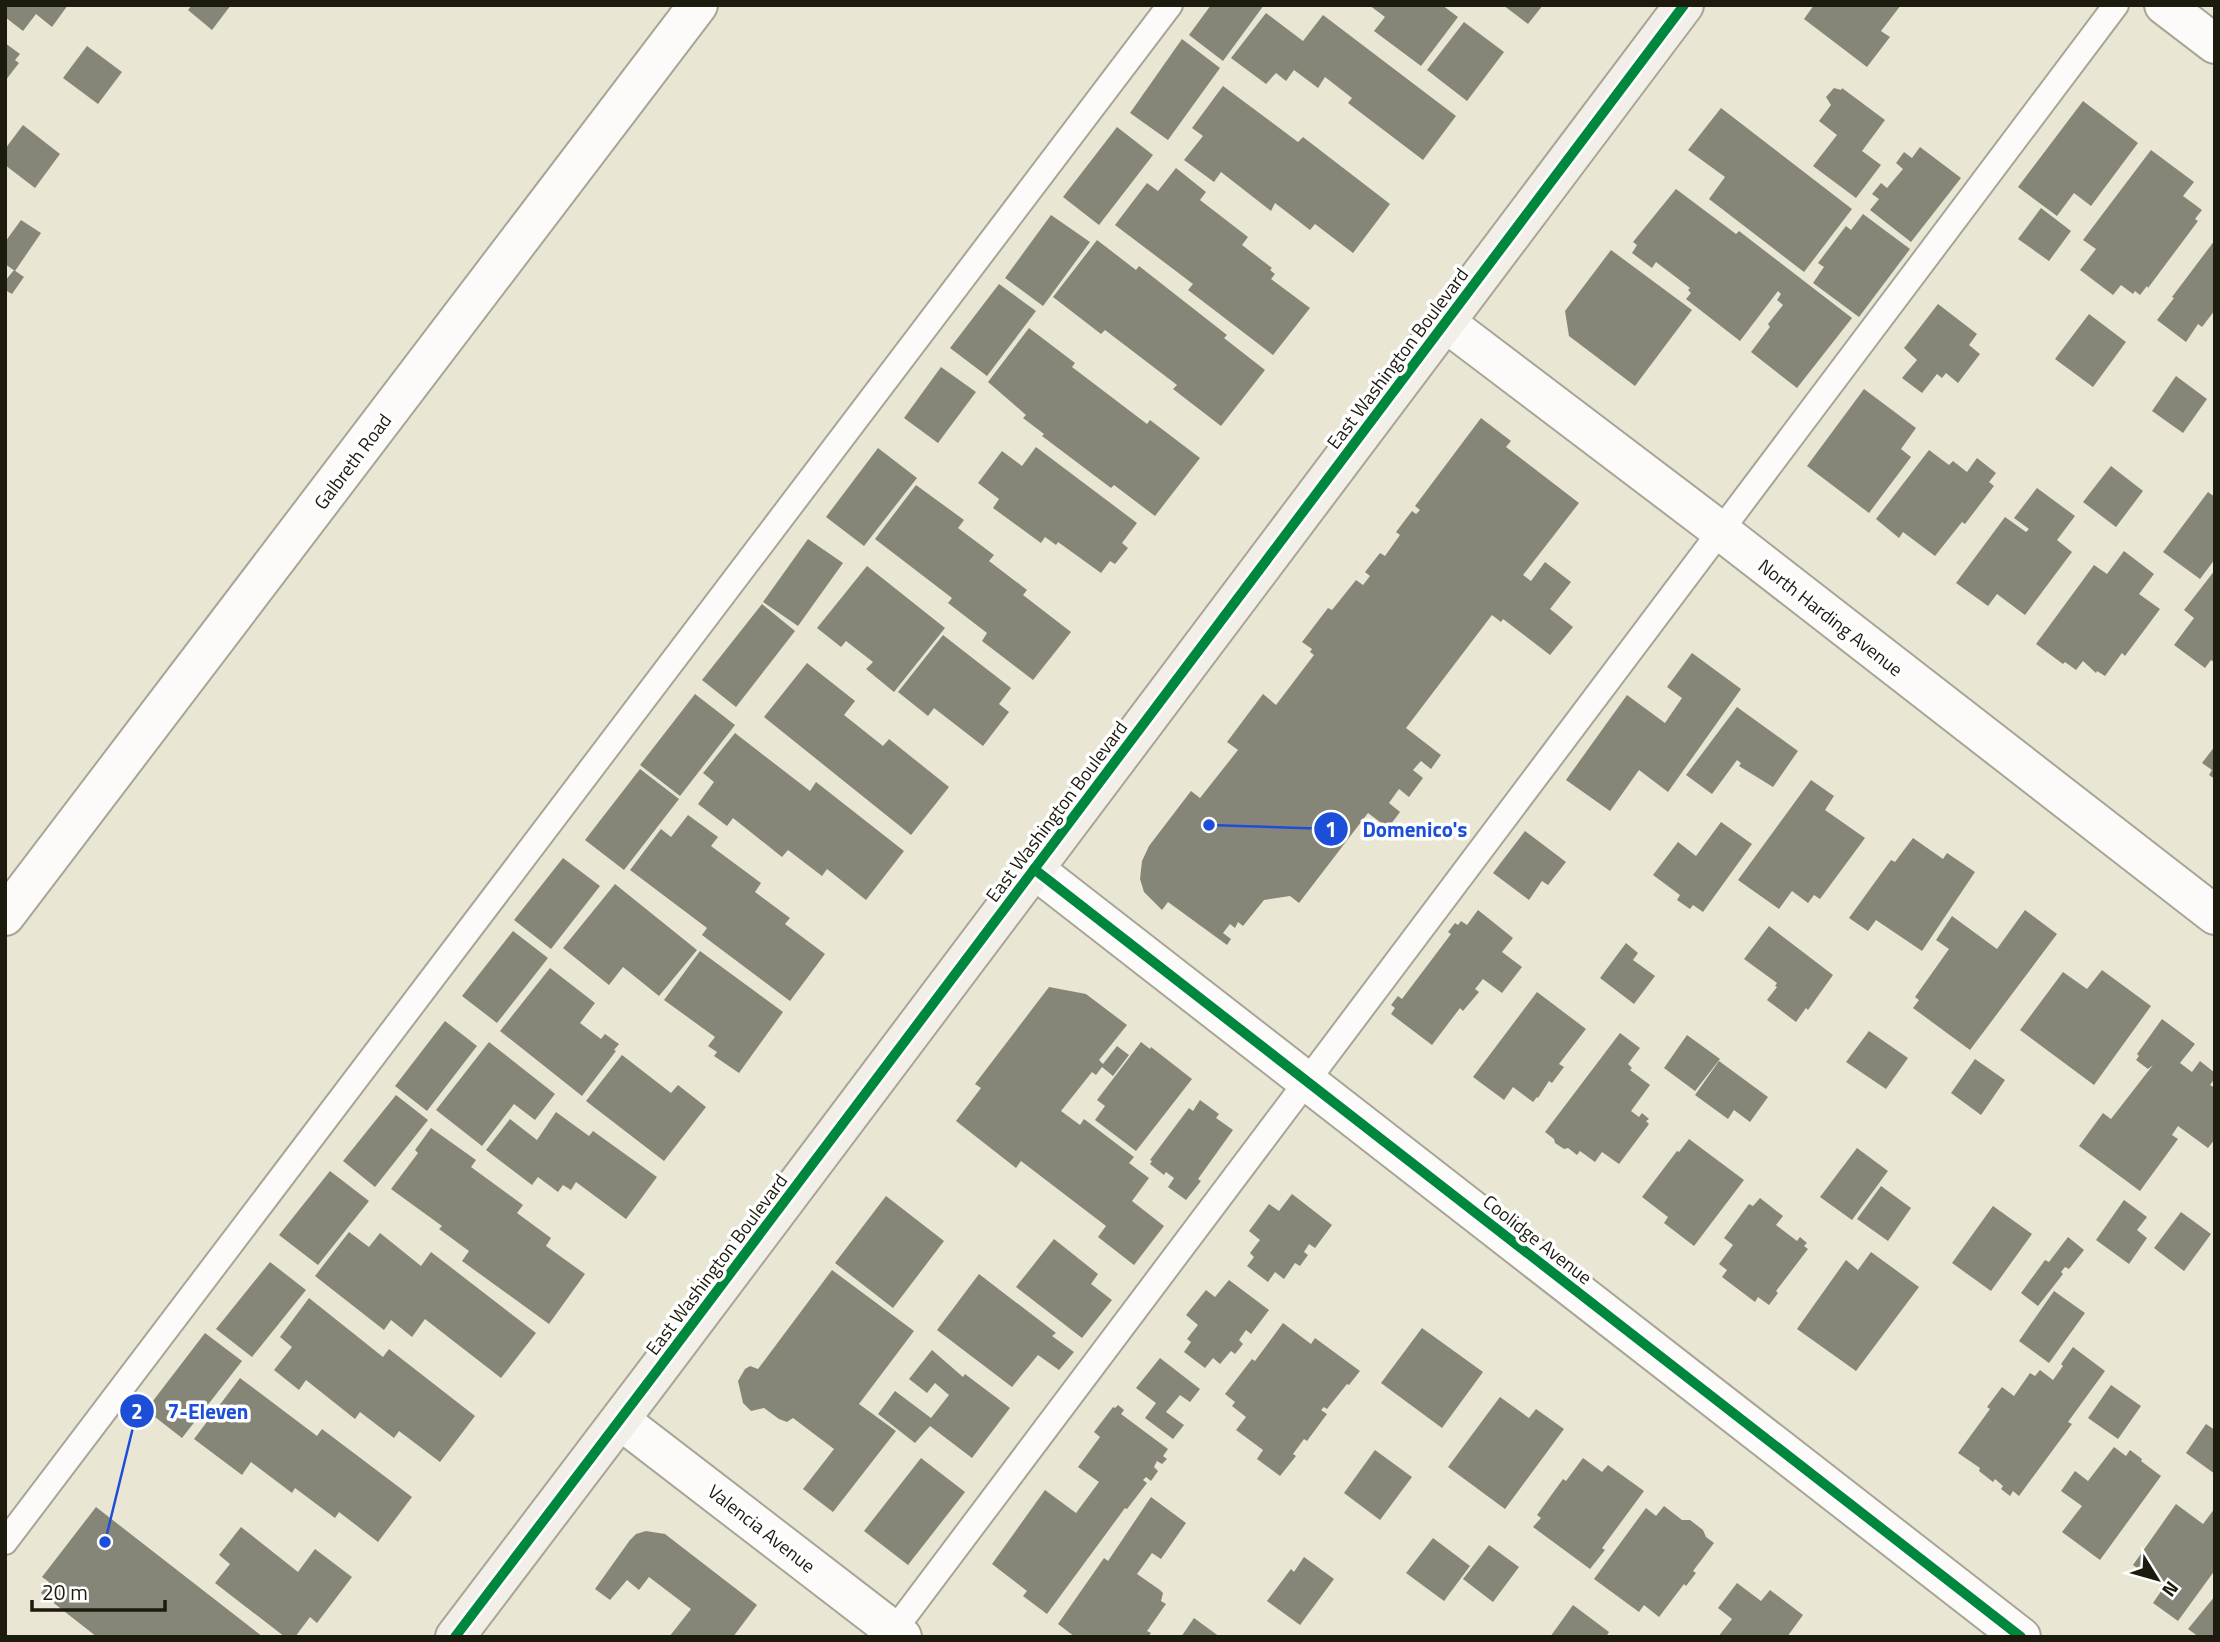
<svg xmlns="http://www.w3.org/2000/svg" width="2220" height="1642" viewBox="0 0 2220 1642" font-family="'Titillium Web',sans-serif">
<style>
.building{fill:#868678}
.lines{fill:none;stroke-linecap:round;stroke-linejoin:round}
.service-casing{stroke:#a7a596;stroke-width:28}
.minor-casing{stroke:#a7a596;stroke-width:42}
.secondary-casing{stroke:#a7a596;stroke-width:42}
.service{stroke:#fcfbf9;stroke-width:24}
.minor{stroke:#fcfbf9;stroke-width:38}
.secondary{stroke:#f2efe9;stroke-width:38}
.cycleway-casing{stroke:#fff;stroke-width:15}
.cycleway{stroke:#00873e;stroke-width:10}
.labels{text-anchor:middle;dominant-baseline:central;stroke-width:7;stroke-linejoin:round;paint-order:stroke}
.street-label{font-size:19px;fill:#1d1a0e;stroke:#fff}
.leader{fill:none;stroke:#1d4ed8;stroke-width:2.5}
.callout-dot{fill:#1d4ed8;stroke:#fff;stroke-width:2.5}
.mark-label{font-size:21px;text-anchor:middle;font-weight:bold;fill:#fff}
.callout-label{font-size:21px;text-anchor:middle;font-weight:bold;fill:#1d4ed8;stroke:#fff;stroke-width:7;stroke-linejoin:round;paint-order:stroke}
</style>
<rect width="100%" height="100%" fill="#eae6d4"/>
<g class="building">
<path d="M5,5H68L52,27L36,14L23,31L5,17Z"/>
<path d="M192,5H231L212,30L188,10Z"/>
<path d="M1211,5H1264L1223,61L1189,35Z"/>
<path d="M1369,5H1442L1458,17L1421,66L1374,31L1385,17Z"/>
<path d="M1503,5H1543L1528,24Z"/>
<path d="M1814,5H1901L1881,31L1890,37L1867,67L1804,19Z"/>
<path d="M1266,13L1303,41L1323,15L1456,116L1423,160L1348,103L1352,98L1325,77L1318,88L1294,70L1286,81L1276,73L1266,84L1231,58Z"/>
<path d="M1464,22L1504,52L1467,101L1427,70Z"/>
<path d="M1182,39L1220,68L1168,140L1130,113Z"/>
<path d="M5,43L20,54L15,60L19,63L5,81Z"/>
<path d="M87,46L122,72L98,104L63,78Z"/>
<path d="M1223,86L1298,142L1303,137L1390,204L1353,253L1315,224L1310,230L1275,203L1271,211L1221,172L1214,182L1184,160L1203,136L1192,128Z"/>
<path d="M1834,88L1841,90L1842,88L1885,120L1862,151L1881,165L1856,198L1813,166L1837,135L1819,121L1831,105L1826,97Z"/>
<path d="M2083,101L2138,143L2091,206L2074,193L2057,216L2018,187Z"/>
<path d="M1721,108L1852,209L1804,272L1709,199L1725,177L1688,150Z"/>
<path d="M23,125L60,154L35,188L5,165V149Z"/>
<path d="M1117,127L1153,155L1099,225L1063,197Z"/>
<path d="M1920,147L1961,178L1911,242L1870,210L1879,199L1872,194L1881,183L1887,188L1903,169L1896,163L1904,152L1912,158Z"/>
<path d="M2151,150L2194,182L2183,196L2202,210L2195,219L2198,221L2148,288L2147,286L2140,295L2135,291L2133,294L2121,285L2113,295L2080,270L2096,249L2083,240Z"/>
<path d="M1176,168L1206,192L1200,200L1248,237L1242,245L1272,268L1270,270L1275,274L1271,279L1310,308L1273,355L1188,290L1193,284L1115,225L1147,183L1158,191Z"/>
<path d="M1676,189L1736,234L1739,231L1852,318L1797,388L1751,352L1770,327L1768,324L1783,305L1777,300L1781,294L1778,291L1740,341L1686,299L1691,293L1688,290L1690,288L1656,262L1652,268L1632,253L1637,245L1633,242Z"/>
<path d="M2041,208L2071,231L2049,261L2018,239Z"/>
<path d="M1863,214L1910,249L1859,317L1813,283L1824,267L1818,263L1846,226L1851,230Z"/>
<path d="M1051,215L1090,242L1043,306L1005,278Z"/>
<path d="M21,220L41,233L15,271L5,264V242Z"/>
<path d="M1097,240L1136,270L1139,266L1227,335L1224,338L1265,370L1221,426L1173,389L1177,385L1105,330L1101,334L1053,297Z"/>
<path d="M2215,240V310L2202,327L2198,324L2186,342L2157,320L2174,298L2172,297Z"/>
<path d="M1611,250L1692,310L1635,386L1569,336L1565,311Z"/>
<path d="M14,270L24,277L12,294L5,290V281Z"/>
<path d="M999,284L1036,311L987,376L950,348Z"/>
<path d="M1938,304L1977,334L1969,345L1980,354L1958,383L1946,373L1942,378L1937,374L1922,393L1902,378L1917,360L1904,348Z"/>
<path d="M2089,314L2126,342L2093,387L2055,359Z"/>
<path d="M1029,328L1075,363L1072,367L1147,424L1150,420L1200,458L1155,516L1114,485L1111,488L1042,436L1044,434L1023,418L1026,415L988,382Z"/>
<path d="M941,367L976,392L938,443L904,418Z"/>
<path d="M2176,376L2207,399L2183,433L2152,411Z"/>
<path d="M1864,389L1916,428L1901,449L1911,457L1869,513L1807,466Z"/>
<path d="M1481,418L1511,441L1506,447L1579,503L1523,575L1531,581L1545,562L1571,582L1550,609L1573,627L1550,655L1503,619L1501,622L1492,615L1406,728L1441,755L1431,769L1421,761L1413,770L1423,778L1409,797L1399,789L1389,803L1400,812L1388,828L1368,813L1299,903L1290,896L1264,900L1243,926L1238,922L1235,928L1230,924L1223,933L1231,939L1227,945L1168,902L1162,910L1144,892L1140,879L1142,861L1149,846L1191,791L1200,798L1238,750L1227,742L1263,694L1276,705L1314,655L1310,652L1312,649L1302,642L1328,608L1332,610L1356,580L1363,585L1370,576L1365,572L1380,553L1385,556L1400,535L1396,532L1412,511L1416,514L1420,510L1415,506Z"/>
<path d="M1036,447L1137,523L1122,543L1128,548L1115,564L1110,561L1101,573L1058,542L1056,545L1045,537L1041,543L993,508L999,499L978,483L1002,451L1022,466Z"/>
<path d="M878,448L917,478L864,546L826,517Z"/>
<path d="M1929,450L1949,465L1953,461L1967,472L1977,458L1996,473L1989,482L1994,486L1965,524L1962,522L1935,556L1903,532L1899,538L1876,519Z"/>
<path d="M2111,466L2143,491L2116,527L2083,502Z"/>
<path d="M916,485L964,520L958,528L994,555L989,561L1027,590L1023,595L1071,632L1033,680L982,641L987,633L948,603L952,598L875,539Z"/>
<path d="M2037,488L2075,516L2057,540L2072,552L2025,615L1997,594L1988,606L1956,583L2005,517L2026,532L2029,529L2014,518Z"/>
<path d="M2208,492L2215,497V559L2200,579L2163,552Z"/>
<path d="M808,539L843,563L798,626L763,602Z"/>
<path d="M2124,551L2154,574L2139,594L2160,609L2125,656L2122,653L2105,676L2097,671L2096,673L2083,661L2076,670L2065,662L2063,664L2036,644L2094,565L2107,574Z"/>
<path d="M867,566L945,628L894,692L866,669L873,662L846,641L841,647L817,628Z"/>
<path d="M2215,570V663L2211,660L2205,668L2174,645L2194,618L2184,610Z"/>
<path d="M762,604L795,631L736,707L702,680Z"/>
<path d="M943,635L1011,688L999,704L1009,712L983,746L934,708L928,716L898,692Z"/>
<path d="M1692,653L1741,689L1668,792L1639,770L1610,811L1566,780L1627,695L1665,723L1682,698L1667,687Z"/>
<path d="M807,663L855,701L844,715L883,746L889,739L949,787L911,835L764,717Z"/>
<path d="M695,694L735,725L680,796L640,765Z"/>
<path d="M1737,707L1798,751L1773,787L1739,766L1741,763L1737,760L1712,794L1686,775Z"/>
<path d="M735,733L810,791L816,782L904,851L866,900L827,869L822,876L788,850L782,857L733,818L727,826L698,804L714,782L703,773Z"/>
<path d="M2215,746V779L2209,775L2212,770L2202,763Z"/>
<path d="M640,769L679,799L624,870L585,840Z"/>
<path d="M1811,780L1834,796L1825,810L1865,838L1820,899L1814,895L1808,903L1792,891L1779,909L1738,880Z"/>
<path d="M688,815L718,837L711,846L761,883L755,892L790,918L785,924L825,954L790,1001L702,935L707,928L630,870L661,829L671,837Z"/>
<path d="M1721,822L1752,844L1703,912L1693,905L1690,909L1677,900L1680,895L1653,875L1678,842L1696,856Z"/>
<path d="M1525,831L1566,862L1548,885L1542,881L1529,900L1493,873Z"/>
<path d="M1913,838L1943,859L1947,853L1975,872L1922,951L1876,920L1868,931L1849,918L1891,860L1895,862Z"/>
<path d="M563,858L600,886L551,949L514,920Z"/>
<path d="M615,884L697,950L659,996L623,967L609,985L563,948Z"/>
<path d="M1478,910L1513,938L1502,952L1522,967L1502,993L1483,979L1475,989L1479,992L1463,1011L1460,1008L1432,1045L1391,1014L1395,1008L1391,1005L1398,996L1402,999L1451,934L1448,932L1455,923L1458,925L1461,921L1467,925Z"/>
<path d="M2025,910L2057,934L1970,1050L1913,1008L1919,1000L1915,997L1949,949L1936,940L1952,916L1997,949Z"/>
<path d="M1769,926L1833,975L1808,1010L1806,1008L1796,1022L1767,1000L1777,987L1775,986L1777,983L1744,959Z"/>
<path d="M513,931L548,958L497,1023L462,996Z"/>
<path d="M1626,943L1638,953L1633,960L1655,976L1634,1004L1600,978Z"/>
<path d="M700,951L783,1012L739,1073L714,1056L717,1052L708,1046L715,1037L664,1000Z"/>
<path d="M550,968L595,1003L580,1023L601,1039L605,1034L619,1044L614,1050L616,1051L582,1096L500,1031Z"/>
<path d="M2102,970L2151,1006L2094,1085L2020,1030L2063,972L2087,989Z"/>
<path d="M1049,987L1086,994L1127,1025L1099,1060L1103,1064L1117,1046L1129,1055L1113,1076L1102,1067L1096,1075L1092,1072L1061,1111L1080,1125L1084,1119L1134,1157L1129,1163L1149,1178L1132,1201L1164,1226L1134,1265L1098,1237L1106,1226L1021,1161L1016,1168L956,1121L981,1088L975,1084Z"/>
<path d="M1537,992L1586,1029L1559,1064L1564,1067L1552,1083L1549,1081L1538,1098L1537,1097L1533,1102L1513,1087L1504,1100L1473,1077Z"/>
<path d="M2162,1019L2195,1044L2180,1063L2192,1072L2200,1061L2215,1073V1078L2210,1085L2215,1088V1139L2208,1148L2178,1126L2172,1135L2178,1139L2140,1191L2079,1146L2103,1113L2111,1119L2153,1065L2148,1069L2136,1060L2139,1056L2137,1054Z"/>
<path d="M445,1021L477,1046L427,1111L395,1086Z"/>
<path d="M1869,1031L1908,1058L1886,1089L1846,1062Z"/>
<path d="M1620,1033L1640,1048L1628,1064L1632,1068L1630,1070L1650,1085L1631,1111L1639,1117L1642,1113L1649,1119L1646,1121L1649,1124L1619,1164L1602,1152L1595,1162L1580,1151L1577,1155L1568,1148L1564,1149L1555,1143L1554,1139L1545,1132Z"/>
<path d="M1687,1035L1720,1059L1695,1091L1664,1068Z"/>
<path d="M489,1042L555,1094L535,1120L514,1104L482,1146L436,1110Z"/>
<path d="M1141,1042L1150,1049L1151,1047L1192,1079L1136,1151L1095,1120L1105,1106L1097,1100Z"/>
<path d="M622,1055L671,1093L678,1085L706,1107L664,1161L586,1101Z"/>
<path d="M1975,1059L2005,1080L1981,1115L1951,1093Z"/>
<path d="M1719,1061L1768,1097L1750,1122L1734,1110L1728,1119L1695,1095Z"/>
<path d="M396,1095L428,1120L375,1187L343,1161Z"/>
<path d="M1200,1100L1219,1114L1216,1118L1233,1130L1198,1179L1201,1181L1186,1200L1168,1187L1174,1178L1166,1172L1164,1175L1150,1164L1152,1161L1150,1160L1189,1108L1193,1111Z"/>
<path d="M556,1112L589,1136L593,1131L657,1177L626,1219L576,1182L571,1190L563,1185L558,1192L538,1177L532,1185L486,1150L510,1119L537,1140Z"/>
<path d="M431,1128L476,1160L471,1167L523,1205L517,1213L551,1238L546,1246L585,1274L549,1324L462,1261L469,1251L439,1229L442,1226L391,1189L418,1153L415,1150Z"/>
<path d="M1689,1139L1744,1180L1694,1246L1664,1223L1668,1217L1642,1197L1677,1151L1679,1152Z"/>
<path d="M1857,1148L1888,1171L1852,1220L1820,1197Z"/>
<path d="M330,1171L369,1201L318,1265L279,1235Z"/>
<path d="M1881,1186L1911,1208L1888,1241L1857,1219Z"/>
<path d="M1292,1194L1332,1225L1315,1248L1309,1244L1304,1252L1308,1255L1300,1266L1295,1263L1284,1279L1275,1272L1268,1282L1247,1266L1254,1257L1250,1253L1260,1240L1249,1231L1269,1204L1279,1211Z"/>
<path d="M886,1196L944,1241L893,1308L835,1263Z"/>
<path d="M1760,1198L1783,1216L1776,1225L1797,1241L1800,1237L1807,1243L1804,1246L1808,1249L1776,1291L1778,1293L1769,1305L1758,1297L1755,1302L1722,1277L1727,1270L1719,1264L1733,1245L1724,1238L1749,1204L1753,1206Z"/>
<path d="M2124,1200L2147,1217L2137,1230L2147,1238L2129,1264L2096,1240Z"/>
<path d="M1993,1206L2032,1234L1991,1291L1952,1263Z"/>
<path d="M2181,1212L2211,1234L2184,1271L2154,1248Z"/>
<path d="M349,1232L369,1247L380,1233L421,1266L431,1252L536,1333L501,1378L425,1319L412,1337L391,1320L384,1330L315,1276Z"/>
<path d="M2068,1237L2084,1250L2069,1269L2065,1267L2061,1272L2063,1274L2038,1306L2021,1293L2045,1260L2049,1262Z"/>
<path d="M1054,1239L1098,1274L1091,1284L1112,1300L1082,1338L1016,1287Z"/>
<path d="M1871,1252L1919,1287L1856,1371L1797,1329L1846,1260L1858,1270Z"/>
<path d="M270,1262L306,1290L252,1357L216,1329Z"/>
<path d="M832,1270L914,1331L859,1404L896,1431L833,1512L803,1489L834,1449L793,1418L787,1422L779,1419L764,1408L751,1411L743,1403L738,1381L745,1369L750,1366L758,1369Z"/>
<path d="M979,1274L1056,1333L1052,1336L1074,1352L1059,1370L1038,1355L1012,1387L937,1330Z"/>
<path d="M1229,1280L1269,1310L1251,1334L1246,1330L1239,1340L1243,1344L1235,1354L1231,1351L1220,1364L1213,1358L1205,1368L1184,1352L1191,1342L1187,1339L1198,1325L1186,1315L1206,1290L1215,1297Z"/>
<path d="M2054,1291L2085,1313L2049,1363L2019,1341Z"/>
<path d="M309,1298L383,1357L389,1349L475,1416L440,1462L399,1431L394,1438L360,1412L355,1419L306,1380L299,1390L274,1370L292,1347L280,1337Z"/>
<path d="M1283,1323L1311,1344L1315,1338L1360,1371L1349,1385L1347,1384L1327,1409L1324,1407L1321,1410L1327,1414L1307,1441L1304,1439L1293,1454L1296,1456L1280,1476L1257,1459L1263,1450L1236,1430L1246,1417L1232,1406L1235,1402L1225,1394L1252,1359L1255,1361Z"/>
<path d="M1422,1328L1483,1372L1442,1428L1381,1383Z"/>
<path d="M205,1333L242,1361L182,1438L146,1410Z"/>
<path d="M2073,1347L2105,1371L2068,1422L2072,1424L2019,1496L2013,1491L2010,1496L2001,1489L2003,1486L1995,1479L1993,1482L1979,1471L1980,1468L1958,1453L1990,1409L1987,1407L2002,1387L2014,1396L2030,1373L2035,1376L2040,1370L2053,1380L2063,1366L2061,1364Z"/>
<path d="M932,1350L963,1377L965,1374L1010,1408L972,1458L930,1426L915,1443L878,1414L895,1391L931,1418L949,1395L935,1383L927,1393L909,1379Z"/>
<path d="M1160,1358L1200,1389L1190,1402L1180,1395L1166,1412L1184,1425L1173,1439L1145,1418L1156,1403L1136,1388Z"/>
<path d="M240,1378L317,1436L322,1429L412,1497L378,1542L339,1512L335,1518L295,1488L292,1493L251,1462L242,1475L194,1439Z"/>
<path d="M2111,1385L2141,1406L2118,1439L2088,1418Z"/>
<path d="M1500,1397L1529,1418L1536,1409L1564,1429L1505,1509L1448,1467Z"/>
<path d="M1118,1405L1124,1410L1121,1414L1168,1449L1163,1456L1167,1459L1162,1464L1157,1461L1154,1467L1158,1471L1151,1481L1146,1477L1143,1480L1147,1483L1127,1509L1125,1508L1047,1614L1023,1596L1027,1591L992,1564L1045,1490L1076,1513L1099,1482L1078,1467L1100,1437L1094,1432L1113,1407L1115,1408Z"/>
<path d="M2206,1424L2215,1430V1474L2186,1453Z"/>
<path d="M2114,1447L2126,1456L2130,1450L2142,1459L2141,1461L2161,1476L2100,1560L2062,1532L2082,1506L2061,1491L2075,1471L2088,1481Z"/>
<path d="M1375,1450L1412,1477L1380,1520L1344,1493Z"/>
<path d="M921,1458L965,1492L908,1565L864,1531Z"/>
<path d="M1583,1458L1602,1472L1608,1465L1644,1491L1602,1548L1605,1550L1590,1569L1533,1527L1541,1518L1537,1515L1563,1479L1566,1481Z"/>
<path d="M1151,1497L1186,1523L1161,1559L1152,1553L1137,1574L1160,1590L1163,1593L1161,1601L1166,1604L1147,1631L1151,1633L1148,1637H1075L1058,1624L1104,1558L1108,1561Z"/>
<path d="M2176,1504L2203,1524L2215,1508V1570L2178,1621L2153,1603L2164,1587L2133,1565Z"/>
<path d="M1664,1506L1682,1520H1690L1703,1530L1706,1537L1714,1543L1693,1571L1696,1573L1686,1586L1684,1584L1659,1617L1644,1605L1639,1612L1594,1579L1646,1508L1656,1516Z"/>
<path d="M96,1507L263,1637H97L41,1593L49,1582L42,1577Z"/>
<path d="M241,1527L298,1572L315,1549L352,1577L317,1623L310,1617L295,1637H285L215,1583L230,1564L219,1555Z"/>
<path d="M646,1531L665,1534L757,1605L733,1637H669L691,1609L649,1577L639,1590L627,1580L610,1600L595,1589L630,1540L636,1534Z"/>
<path d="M1433,1538L1470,1566L1444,1601L1406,1573Z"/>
<path d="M1489,1545L1519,1567L1493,1602L1463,1579Z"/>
<path d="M1304,1557L1334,1579L1300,1625L1267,1601L1291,1569L1294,1572Z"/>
<path d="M1737,1583L1761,1601L1770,1590L1803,1615L1787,1637H1718L1732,1619L1718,1608Z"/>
<path d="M2215,1596V1637H2199L2188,1629Z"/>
<path d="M1573,1605L1609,1632L1606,1637H1550Z"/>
<path d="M1194,1618L1220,1637H1181Z"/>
</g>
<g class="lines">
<g class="service-casing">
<g id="service">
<path d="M5,1542L1170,5"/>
<path d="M889,1637L2116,5"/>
</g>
</g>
<g class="minor-casing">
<g id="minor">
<path d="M2164,5L2215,44"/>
<path d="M1445,322L1722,532L2215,915"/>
<path d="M1034,869L2021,1637"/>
<path d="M5,916L698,5"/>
<path d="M620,1420L902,1637"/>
</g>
</g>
<g class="secondary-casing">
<path id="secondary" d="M455,1637L653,1376L1684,5"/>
</g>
<use href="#service" class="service"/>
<use href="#minor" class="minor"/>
<use href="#secondary" class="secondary"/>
<g class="cycleway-casing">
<g id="cycleway">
<path d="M1034,869L2021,1637"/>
<path d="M455,1637L653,1376L1684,5"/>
</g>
</g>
<use href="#cycleway" class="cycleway"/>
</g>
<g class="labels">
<g class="street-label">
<text transform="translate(1397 358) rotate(-53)">East Washington Boulevard</text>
<text transform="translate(352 461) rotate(-53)">Galbreth Road</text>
<text transform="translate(1831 617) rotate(38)">North Harding Avenue</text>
<text transform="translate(1056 811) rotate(-53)">East Washington Boulevard</text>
<text transform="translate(1538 1239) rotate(38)">Coolidge Avenue</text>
<text transform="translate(716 1264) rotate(-53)">East Washington Boulevard</text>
<text transform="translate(762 1528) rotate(38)">Valencia Avenue</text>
</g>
</g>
<path class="leader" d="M1209 825L1331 829M105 1542L137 1411"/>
<g class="callout-dot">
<circle cx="1209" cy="825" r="7"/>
<circle cx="105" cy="1542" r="7"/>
<circle cx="1331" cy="829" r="18"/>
<circle cx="137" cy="1411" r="18"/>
</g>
<g class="mark-label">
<text x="1331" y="837">1</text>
<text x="137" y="1419">2</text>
</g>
<g class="callout-label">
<text x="1415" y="837">Domenico's</text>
<text x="208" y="1419">7-Eleven</text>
</g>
<rect width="2220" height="1642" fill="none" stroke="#1d1a0e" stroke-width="14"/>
<g transform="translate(2157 1579) rotate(127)" stroke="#ffffff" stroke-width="5" paint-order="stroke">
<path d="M0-5L12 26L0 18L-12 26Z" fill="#1d1a0e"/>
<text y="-10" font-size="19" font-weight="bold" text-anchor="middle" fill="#1d1a0e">N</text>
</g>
<path d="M32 1600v10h133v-10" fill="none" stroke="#1d1a0e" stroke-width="3.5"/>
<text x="42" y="1600" font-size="21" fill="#1d1a0e" stroke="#ffffff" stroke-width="5" paint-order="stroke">20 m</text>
</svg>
